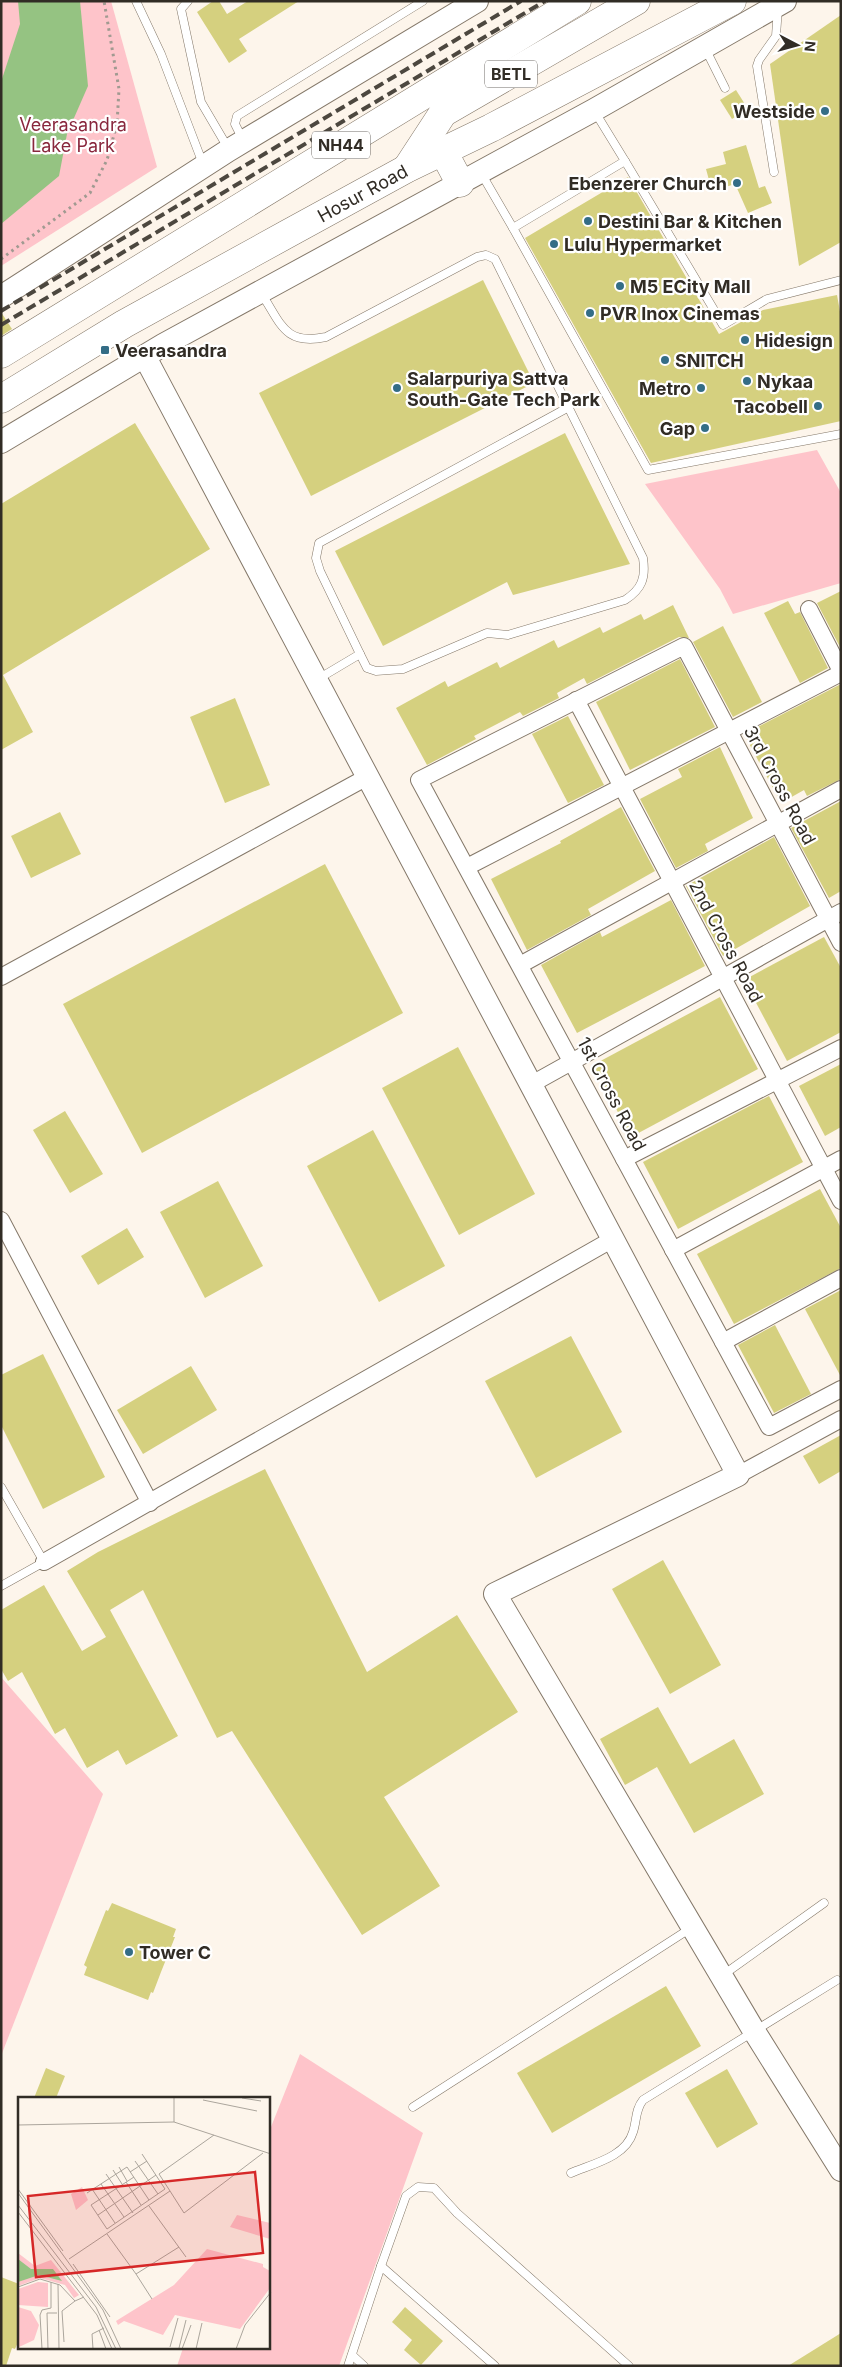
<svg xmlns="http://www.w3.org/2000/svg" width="842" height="2367" viewBox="0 0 842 2367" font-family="Inter,sans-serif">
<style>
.green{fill:#fec4ca}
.water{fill:#95c382}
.building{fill:#d5d07f}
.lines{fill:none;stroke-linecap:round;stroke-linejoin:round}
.lane-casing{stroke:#847869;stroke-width:9}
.street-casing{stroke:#847869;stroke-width:18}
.secondary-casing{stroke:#847869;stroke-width:24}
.highway-casing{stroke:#847869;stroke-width:29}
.path{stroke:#a19a91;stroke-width:3;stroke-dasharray:2.5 4;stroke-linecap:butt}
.lane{stroke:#fff;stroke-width:8}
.street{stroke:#fff;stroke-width:16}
.secondary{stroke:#fff;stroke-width:22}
.highway{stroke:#fff;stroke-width:28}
.rail{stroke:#4c473f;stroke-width:4;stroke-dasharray:10 5;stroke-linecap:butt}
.poi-dot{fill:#346d86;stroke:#fff;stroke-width:2}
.labels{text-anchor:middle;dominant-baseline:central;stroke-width:4.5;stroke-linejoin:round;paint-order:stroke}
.shield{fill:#fff;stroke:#6f6b66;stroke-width:1}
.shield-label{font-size:16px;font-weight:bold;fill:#312c25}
.poi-label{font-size:18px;font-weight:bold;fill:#312c25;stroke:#fff;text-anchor:start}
.park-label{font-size:18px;fill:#89273d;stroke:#fff}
.street-label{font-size:18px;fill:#312c25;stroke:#fff}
.inset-road{fill:none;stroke:#aba59c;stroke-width:1}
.view{fill:#d62828;fill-opacity:0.15;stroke:#d62828;stroke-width:2.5}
.inset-edge{fill:none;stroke:#312c25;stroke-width:2.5}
</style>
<rect width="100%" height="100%" fill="#fdf5eb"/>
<g class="green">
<path d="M1,1H111L157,167L1,266Z"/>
<path d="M817,450L841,493V583L733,614L720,589L645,484Z"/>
<path d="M1,1677L103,1794L1,2056Z"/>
<path d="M300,2054L423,2133L339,2366H177L183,2348H269V2132Z"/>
</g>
<path class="water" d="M18,1H80L88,86L67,134L59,176L1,224V82L20,24Z"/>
<g class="building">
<path d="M213,1H219L227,14L248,1H299L239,39L247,51L229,63L197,12Z"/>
<path d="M841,15V242L799,266L770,64Z"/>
<path d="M736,90L748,109L732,119L720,100Z"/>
<path d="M746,145L759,188L765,186L772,203L748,213L736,186L733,187L732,185L712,191L706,169L726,164L723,152Z"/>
<path d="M628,177L719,334L763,310L837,295L841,317V421L651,463L525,238Z"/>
<path d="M483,280L534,383L311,496L259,393Z"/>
<path d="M1,312L12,329L1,336Z"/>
<path d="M135,423L210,549L3,675L33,732L1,750V504Z"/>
<path d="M565,433L630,564L513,595L507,582L383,646L335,551Z"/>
<path d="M841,591V649L817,603Z"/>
<path d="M788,601L795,614L800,612L828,668L800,683L764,613Z"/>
<path d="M673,605L689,638L679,637L587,684L584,678L557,693L559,698L523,716L520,712L474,736L476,739L427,765L396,708L445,681L448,687L497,662L500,668L554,640L558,648L600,627L603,633L641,614L644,620Z"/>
<path d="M723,626L762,702L733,717L693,642Z"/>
<path d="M680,659L715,727L630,770L596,702Z"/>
<path d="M841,684V779L807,796L804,790L781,803L744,734Z"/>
<path d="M235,698L270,785L225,803L190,717Z"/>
<path d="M568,716L604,785L568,803L532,734Z"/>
<path d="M720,747L753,818L705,844L708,851L676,868L640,799L682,777L678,769Z"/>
<path d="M841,801V891L829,898L791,828Z"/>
<path d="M621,807L655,871L588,909L591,915L527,950L491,879L561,843L560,841Z"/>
<path d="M60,812L81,854L31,878L11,836Z"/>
<path d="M774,837L810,906L723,956L686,886Z"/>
<path d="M325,864L403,1013L142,1153L63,1004Z"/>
<path d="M671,900L705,966L577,1033L541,965L600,932L602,937Z"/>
<path d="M824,937L841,968V1032L787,1061L744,980Z"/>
<path d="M720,997L758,1069L631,1137L593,1065Z"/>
<path d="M458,1047L535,1194L459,1235L382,1088Z"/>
<path d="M841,1064V1127L825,1136L799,1086Z"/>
<path d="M769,1096L803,1162L678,1229L643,1162Z"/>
<path d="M65,1111L103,1174L70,1193L33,1130Z"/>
<path d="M373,1130L445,1266L379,1302L307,1166Z"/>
<path d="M218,1181L263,1266L205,1298L160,1212Z"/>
<path d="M820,1189L841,1228V1268L734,1324L697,1254Z"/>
<path d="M127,1228L144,1257L98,1285L81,1256Z"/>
<path d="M841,1290V1377L805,1309Z"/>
<path d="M775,1325L811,1394L774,1413L738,1345Z"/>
<path d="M571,1336L622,1432L536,1478L485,1381Z"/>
<path d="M43,1354L105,1477L43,1509L1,1425V1375Z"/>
<path d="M191,1366L217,1410L143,1454L117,1410Z"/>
<path d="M841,1435V1471L819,1484L803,1456Z"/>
<path d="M265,1469L367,1672L457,1615L518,1712L384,1797L440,1886L362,1935L232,1731L217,1738L143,1590L110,1610L178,1736L126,1765L118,1750L87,1768L65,1728L55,1734L22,1672L8,1681L1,1669V1610L44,1585L82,1651L106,1637L67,1571L98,1552Z"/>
<path d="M663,1560L721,1665L670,1694L612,1589Z"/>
<path d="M658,1707L690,1764L734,1739L764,1794L694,1833L657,1767L625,1785L600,1739Z"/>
<path d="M112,1903L176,1929L173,1937H175L161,1972L153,1993L151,1992L148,2000L84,1975L87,1967L84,1965L106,1910L108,1911Z"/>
<path d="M666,1986L701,2046L552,2133L517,2073Z"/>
<path d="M46,2068L65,2076L56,2098H34Z"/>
<path d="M727,2069L758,2124L717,2148L685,2093Z"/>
<path d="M1,2277L19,2284V2340L15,2349L12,2348L6,2366H1Z"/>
<path d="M405,2307L443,2341L421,2365L404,2350L412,2340L392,2322Z"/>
<path d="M841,2333V2366H788Z"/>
</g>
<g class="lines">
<g class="lane-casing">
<g id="lane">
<path d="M136,1L161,54L203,164"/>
<path d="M188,1L181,9L201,102L228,148"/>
<path d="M706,50L725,88"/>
<path d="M243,140L235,124L237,116L423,1"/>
<path d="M625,161L723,325L767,299L841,280"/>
<path d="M774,172L757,66L759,60L776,36L778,7"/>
<path d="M481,173L513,228L625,161L595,112"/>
<path d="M513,228L648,470L841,434"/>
<path d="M261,293C281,323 284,346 326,337L477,257L486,255L495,259L643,558C646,578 642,589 625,600L508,635L487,633L403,669L376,671L367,668L360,654L318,679"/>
<path d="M360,654L320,571L316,558L319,543L569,407"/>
<path d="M1,1487L44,1562L1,1586"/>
<path d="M723,1975L824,1903"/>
<path d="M413,2107L691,1928"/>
<path d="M571,2173C592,2164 626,2157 633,2132C637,2120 635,2110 643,2100L837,1980"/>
<path d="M381,2266L406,2196L418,2187L434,2188L457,2213L629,2366"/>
<path d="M352,2355L364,2366"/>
<path d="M348,2366L381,2266L495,2366"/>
</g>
</g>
<g class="street-casing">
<g id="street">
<path d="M809,609L841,671"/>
<path d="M576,700L841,1201"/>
<path d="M467,867L841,673"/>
<path d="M841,943L684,646L419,780L769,1427L841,1389"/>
<path d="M520,965L841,789"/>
<path d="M1,977L369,776"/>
<path d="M530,1085L841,912"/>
<path d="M624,1159L841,1048"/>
<path d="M1,1220L150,1503"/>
<path d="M673,1250L841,1159"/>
<path d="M723,1342L841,1278"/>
<path d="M738,1475L841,1419"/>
<path d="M44,1562L613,1239"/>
</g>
</g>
<g class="secondary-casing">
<g id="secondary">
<path d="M1,297L229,150L477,1"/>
<path d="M145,357L738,1475L495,1594L754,2031L841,2170"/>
<path d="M1,442L163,345L594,110L785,1"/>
</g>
</g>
<g class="highway-casing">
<g id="highway">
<path d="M443,151L460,183"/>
<path d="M407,168L443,113L636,1"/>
<path d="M1,354L577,1"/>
<path id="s1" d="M1,399L124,324L289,233L406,169L491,128L732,1"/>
</g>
</g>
<path class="path" d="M1,259L90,193L107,160L117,124L119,89L104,1"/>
<use href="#lane" class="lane"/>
<use href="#street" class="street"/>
<use href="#secondary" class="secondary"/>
<use href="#highway" class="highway"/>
<g class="rail">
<path d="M1,311L521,1"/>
<path d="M1,325L545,1"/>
</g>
</g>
<g class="poi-dot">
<circle cx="825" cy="111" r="5"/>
<circle cx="737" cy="183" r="5"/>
<circle cx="588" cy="221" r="5"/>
<circle cx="554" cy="244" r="5"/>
<circle cx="620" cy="286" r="5"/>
<circle cx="590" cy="313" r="5"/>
<circle cx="745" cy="340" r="5"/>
<rect x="100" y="345" width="10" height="10" rx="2.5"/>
<circle cx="665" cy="360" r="5"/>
<circle cx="747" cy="381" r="5"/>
<circle cx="397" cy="388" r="5"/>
<circle cx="701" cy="388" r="5"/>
<circle cx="818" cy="406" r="5"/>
<circle cx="705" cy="428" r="5"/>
<circle cx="129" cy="1952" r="5"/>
</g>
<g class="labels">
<g class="shield">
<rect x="485" y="60.5" width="52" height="27" rx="4"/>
<rect x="312" y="131.5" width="58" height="27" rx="4"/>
</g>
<g class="shield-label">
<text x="511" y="74">BETL</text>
<text x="341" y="145">NH44</text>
</g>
<g class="poi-label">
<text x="815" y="111" text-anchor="end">Westside</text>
<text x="727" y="183" text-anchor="end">Ebenzerer Church</text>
<text x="598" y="221">Destini Bar &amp; Kitchen</text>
<text x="564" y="244">Lulu Hypermarket</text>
<text x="630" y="286">M5 ECity Mall</text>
<text x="600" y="313">PVR Inox Cinemas</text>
<text x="755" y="340">Hidesign</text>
<text x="115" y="350">Veerasandra</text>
<text x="675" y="360">SNITCH</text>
<text x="407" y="378">Salarpuriya Sattva<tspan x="407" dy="21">South-Gate Tech Park</tspan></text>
<text x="757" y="381">Nykaa</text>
<text x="691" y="388" text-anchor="end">Metro</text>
<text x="808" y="406" text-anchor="end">Tacobell</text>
<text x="695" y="428" text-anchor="end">Gap</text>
<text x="139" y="1952">Tower C</text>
</g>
<g class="park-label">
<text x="73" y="124">Veerasandra<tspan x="73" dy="21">Lake Park</tspan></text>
</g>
<g class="street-label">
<text stroke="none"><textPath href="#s1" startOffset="416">Hosur Road</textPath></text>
<text transform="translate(780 785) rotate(62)">3rd Cross Road</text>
<text transform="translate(726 941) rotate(62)">2nd Cross Road</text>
<text transform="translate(612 1094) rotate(62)">1st Cross Road</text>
</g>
</g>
<g transform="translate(18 2097)">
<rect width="252" height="252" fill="#fdf5eb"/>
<path d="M64,90L70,103L58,113L53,97ZM219,118L252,126V142L212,130ZM189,152L245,167V170L252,174V191L222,232L157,218L145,238L106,224L100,228L98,224L156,188ZM0,156L17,169L33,163L61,198L56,201L47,188L22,181L0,189ZM20,185L30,186V210L0,208V192ZM0,210L13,214L21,228L16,243L1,250Z" fill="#fec4ca"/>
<path d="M0,162L13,172H35L44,184L21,178L0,185Z" fill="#95c382"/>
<path class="inset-road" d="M224,1L243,4M185,3L239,14M156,25V1M0,28L156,25L253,57M117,64L140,97M101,70L109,84M95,73L104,87M112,75L129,64M88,77L115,116M116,80L73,108L89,132L147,92L124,57M108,85L123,108M83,87L106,120M0,92L45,154M74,92L97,126M152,94L141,77L196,38M0,96L85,213L103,252M69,96L109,70L131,103M0,108L78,210L98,252M131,109L168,160M0,115L79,218L94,252M80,118L138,78M89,137L118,177L161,150M51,162L152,94L166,116L245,56M55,167L92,220M118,177L134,202M40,187L41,252M0,190L22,182L42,188L57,204L66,200M81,233L88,252M46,245L44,214L57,204M152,250L160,221M161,251L168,223M24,252L22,218L24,213L33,211V185M30,252L29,216H39M75,252L74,237L86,231M144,252H164M164,252L173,228M178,252L184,226M218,252L227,228L253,195"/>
<path class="view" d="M237,75L245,156L18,180L10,99Z"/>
<rect width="252" height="252" class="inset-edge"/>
</g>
<rect width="842" height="2367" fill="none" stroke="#312c25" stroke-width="5"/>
<g transform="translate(797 45) rotate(96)" stroke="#ffffff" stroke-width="4" paint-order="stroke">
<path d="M0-4L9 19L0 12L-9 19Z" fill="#312c25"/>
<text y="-8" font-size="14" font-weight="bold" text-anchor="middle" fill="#312c25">N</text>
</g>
</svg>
